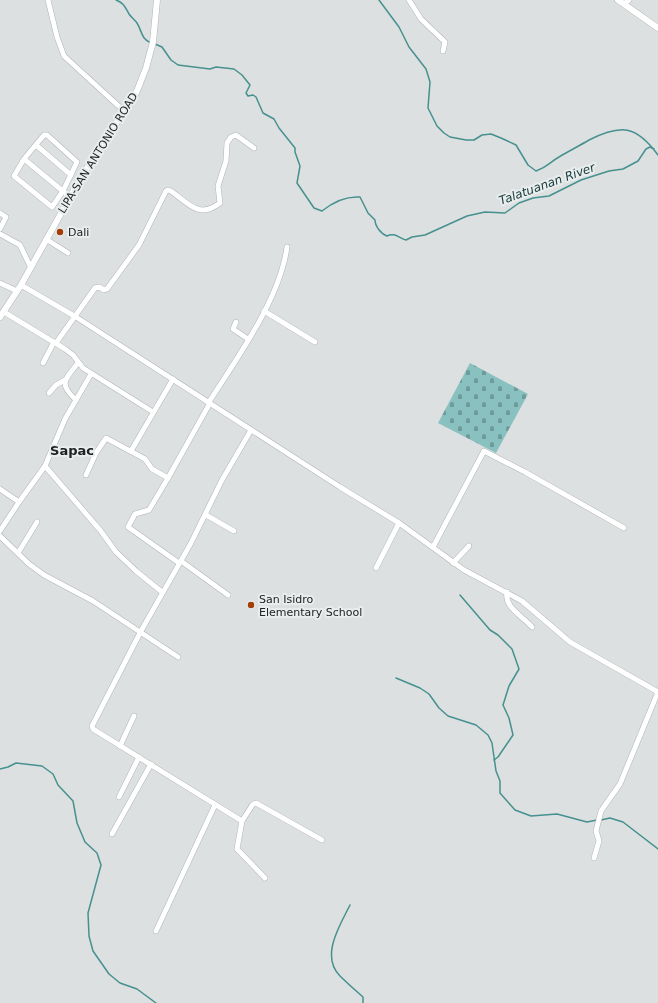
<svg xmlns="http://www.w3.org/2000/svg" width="658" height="1003" viewBox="0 0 658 1003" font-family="'DejaVu Sans',sans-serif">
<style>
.cemetery{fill:url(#cemetery-stones)}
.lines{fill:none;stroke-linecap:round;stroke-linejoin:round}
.stream{stroke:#46918f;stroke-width:1.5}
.minor-casing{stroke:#b0b5b5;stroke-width:6}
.major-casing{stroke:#b0b5b5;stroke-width:7}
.minor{stroke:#fff;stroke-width:5}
.major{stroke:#fff;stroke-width:6}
.poi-dot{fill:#a23e06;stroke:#e9eded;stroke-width:1.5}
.labels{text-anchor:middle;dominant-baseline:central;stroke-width:4;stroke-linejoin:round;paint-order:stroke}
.street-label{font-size:11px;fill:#212323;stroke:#e9eded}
.poi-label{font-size:11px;fill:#212323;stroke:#e9eded;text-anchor:start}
.water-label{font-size:12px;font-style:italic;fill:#143938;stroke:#e9eded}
.quarter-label{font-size:13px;font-weight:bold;fill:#212323;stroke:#e9eded}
</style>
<defs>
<pattern id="cemetery-stones" width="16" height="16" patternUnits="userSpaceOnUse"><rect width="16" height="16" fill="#88c1bf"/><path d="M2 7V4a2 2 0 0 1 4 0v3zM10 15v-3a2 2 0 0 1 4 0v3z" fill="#6f9c9b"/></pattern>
</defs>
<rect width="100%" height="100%" fill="#dce0e0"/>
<path class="cemetery" d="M470,363L528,394L496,453L438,423Z"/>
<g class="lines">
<g class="stream">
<path d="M116,0C124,3 125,7 129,14C131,17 135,20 137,23C142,31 141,39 151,43"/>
<path d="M379,0L399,27L409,47L426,69L430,82L428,108L437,126L444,133L450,137L466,140H474L482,135L491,134L501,138L516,145L528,165L536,171C548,167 550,162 559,157C569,151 579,146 589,140C621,124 636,125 658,155"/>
<path d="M155,44L162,47L171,60L178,65L210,69L216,67L234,69L242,75L250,85L246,93L248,96L253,95L256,97L263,113L274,119L279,128L295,148V152L300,166L297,183L314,208L322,211C333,202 346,196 360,197L368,213L375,220C375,226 381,234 387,236C394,232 399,238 406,240L412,237L425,235L467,216L485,212L505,213L519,203L533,198L549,196L581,180L609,171L623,169L638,161L646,149L650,147L654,149"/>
<path d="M460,595L490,630L498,635L512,649L519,669L509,686L503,705L509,718L513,735L498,757L494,760"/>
<path d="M396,678L420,688L429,694L439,708L448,716L476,725L488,735L492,743L496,771L500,781V793L515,810L531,816L557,814L587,822L597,820"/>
<path d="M0,769L8,767L16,763L42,766L53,774L58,785L73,801L77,823L85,842L97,853L101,865L88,913L89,936L93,951L109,974L120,983L137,989L156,1003"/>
<path d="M601,820L610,818L623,822L658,849"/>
<path d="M350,905C340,925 320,956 340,976C347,983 355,990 363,997V1003"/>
</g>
<g class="minor-casing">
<g id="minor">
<path d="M48,0L57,37L64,56L124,111"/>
<path d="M409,0L421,19L445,42L443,51"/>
<path d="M624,4L629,0"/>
<path d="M36,145L71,175"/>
<path d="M24,159L44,135H47L77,162L63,191L52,207L14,176L24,159L70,197"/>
<path d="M0,213L6,217L0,229"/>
<path d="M0,234L20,245L31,268"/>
<path d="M46,239L68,253"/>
<path d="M0,283L17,291"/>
<path d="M21,285L76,317L340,487L399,523L464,570L522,601L570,642L658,692"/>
<path d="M264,311L315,342"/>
<path d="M4,312L65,349L73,355L83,368L153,412"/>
<path d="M236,322L233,329L248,339"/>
<path d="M56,343L95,288L99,287L104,290L107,289L139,245L166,191L168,190L171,191C189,204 199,219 220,203L218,186L226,161L227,143L231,137L236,135L254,148"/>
<path d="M43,363L54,342"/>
<path d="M49,393L56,385L65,380"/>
<path d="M76,400C58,384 65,379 78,363"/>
<path d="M209,402C237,358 280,299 287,247"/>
<path d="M131,451L173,379"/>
<path d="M45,466L100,530L116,552L136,571L162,592"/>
<path d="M86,475L96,453L106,438L145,459L152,469L168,478L210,403"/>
<path d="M168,478L149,510L135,514L128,527L179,563"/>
<path d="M0,489L19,502L45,466L65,419L91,374"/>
<path d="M206,515L234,531"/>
<path d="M0,531L19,502"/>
<path d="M0,536L29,564L44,575L93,601L178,657"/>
<path d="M433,547L484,451L525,472L624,528"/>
<path d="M18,553L37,522"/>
<path d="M181,561L228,595"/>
<path d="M453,563L469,546"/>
<path d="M376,568L399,523"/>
<path d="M507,592C504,608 523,616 532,627"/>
<path d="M120,746L134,716"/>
<path d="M119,797L139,757"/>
<path d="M242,821L93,729L92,726L141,631L191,543L222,480L251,430"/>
<path d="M112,834L151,764"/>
<path d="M594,858L599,841L596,831L601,811L620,784L658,692"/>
<path d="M265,878L237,849L242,821L253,804L256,803L322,840"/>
<path d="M156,931L215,805"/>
</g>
</g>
<g class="major-casing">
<g id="major">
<path d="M618,0L658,28"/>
<path d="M0,317L21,285L82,176L137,91L146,68L153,42L157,0"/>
</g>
</g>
<use href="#minor" class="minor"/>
<use href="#major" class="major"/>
</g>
<g class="poi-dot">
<circle cx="60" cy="232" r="4"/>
<circle cx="251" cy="605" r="4"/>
</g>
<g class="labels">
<g class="street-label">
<text transform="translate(98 153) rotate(-58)">LIPA-SAN ANTONIO ROAD</text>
</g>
<g class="poi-label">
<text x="68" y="232">Dali</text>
<text x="259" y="599">San Isidro<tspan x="259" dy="13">Elementary School</tspan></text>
</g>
<g class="water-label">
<text transform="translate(547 184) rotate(-20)">Talatuanan River</text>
</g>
<g class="quarter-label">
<text x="72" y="450">Sapac</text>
</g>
</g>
</svg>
